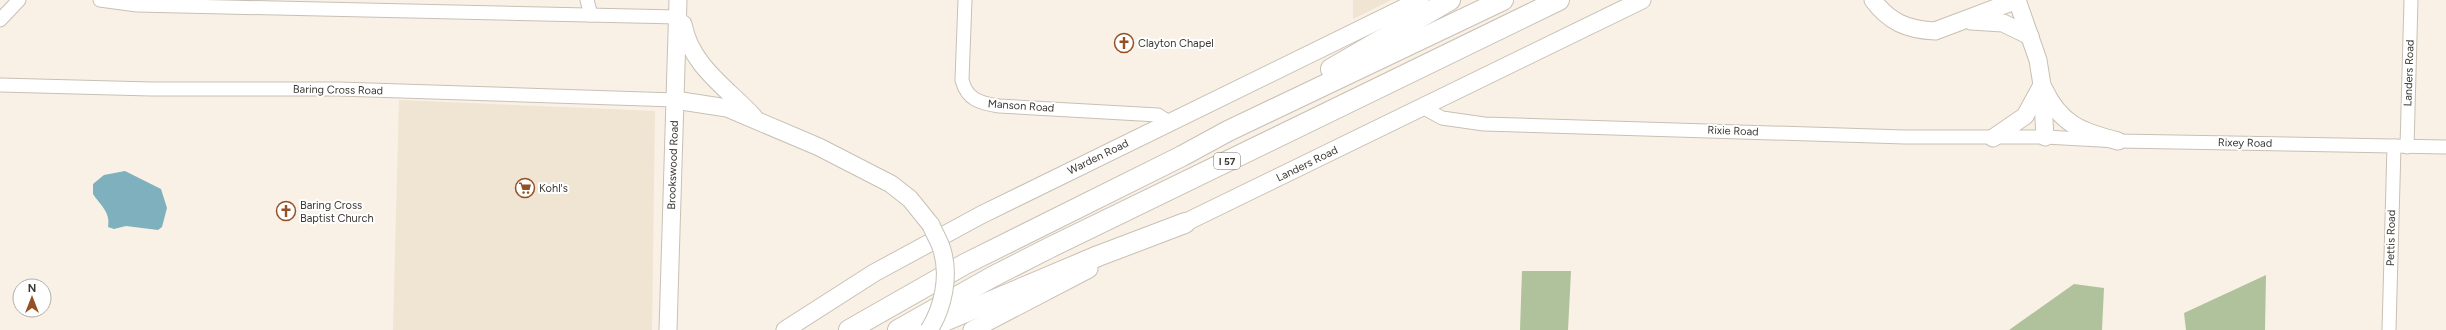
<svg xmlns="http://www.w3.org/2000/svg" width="2446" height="330" viewBox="0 0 2446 330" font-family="Figtree,sans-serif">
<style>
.built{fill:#f0e4d2}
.forest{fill:#b0c29b}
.water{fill:#7eb0be}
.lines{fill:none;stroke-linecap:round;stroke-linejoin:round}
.minor-casing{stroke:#c8c0b5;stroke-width:15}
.major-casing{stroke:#c8c0b5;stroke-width:19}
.highway-casing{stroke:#c8c0b5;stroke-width:22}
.minor{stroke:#fff;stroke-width:13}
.major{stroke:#fff;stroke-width:17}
.highway{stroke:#fff;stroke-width:20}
.major-bridge-casing{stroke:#c8c0b5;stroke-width:19;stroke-linecap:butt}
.major-bridge{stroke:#fff;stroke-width:17}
.labels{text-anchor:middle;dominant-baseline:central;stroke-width:4;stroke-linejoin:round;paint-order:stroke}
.shield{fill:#fff;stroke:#767470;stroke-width:1}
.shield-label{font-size:10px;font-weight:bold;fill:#3b3833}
.poi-label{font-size:11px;fill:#3b3833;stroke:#fff;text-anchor:start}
.street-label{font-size:11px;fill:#3b3833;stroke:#fff}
</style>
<rect width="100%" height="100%" fill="#f9f1e5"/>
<g class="built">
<path d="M1353,0H1391L1353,19Z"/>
<path d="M399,100L655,111L652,330H393Z"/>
</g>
<g class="forest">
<path d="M1522,271H1571L1568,330H1520Z"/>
<path d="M2266,275L2265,330H2186L2184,313Z"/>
<path d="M2074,284L2104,288L2102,330H2009Z"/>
</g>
<path class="water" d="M125,171L161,189L167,208L162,227L158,230L126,226L114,229L108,227C111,212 100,205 93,194V184L104,175Z"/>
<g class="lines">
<g class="minor-casing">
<g id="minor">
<path d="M100,0L137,5L678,17"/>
<path d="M587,0L591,15"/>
<path d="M965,0L962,80C967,100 980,103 999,106L1158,115L1169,122"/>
<path d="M0,20L19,0"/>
<path d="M0,85L151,89H339L675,100"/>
<path d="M1424,108L1442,118L1484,124L1905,137H2045L2118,141L2446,147"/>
<path d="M2407,147L2411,0"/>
<path d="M2389,330L2394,146"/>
</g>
</g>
<g class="major-casing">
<g id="major">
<path d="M1873,0C1889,22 1908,30 1935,31L2017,0"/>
<path d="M2017,0L2038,60L2042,85L2045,137"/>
<path d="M1971,21L2003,23L2030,36"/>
<path d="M683,24C691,66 726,87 754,117"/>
<path d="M2044,89C2060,124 2082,132 2118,141"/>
<path d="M675,100L727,108L819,147L891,184L910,199L931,225"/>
<path d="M1993,138L2025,116L2042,85"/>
<path d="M1174,228L1642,0"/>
<path d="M668,330L678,0"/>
<path d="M785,330L874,273L981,215L1420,0"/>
<path d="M972,330L1089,269"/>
</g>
</g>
<g class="highway-casing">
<g id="highway">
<path d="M1331,69L1450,0"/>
<path d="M849,330L965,264L1182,156L1228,131L1503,0"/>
<path d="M898,330L992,277L1049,248L1559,0"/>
<path d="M923,330L1098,256L1185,223"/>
</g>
</g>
<use href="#minor" class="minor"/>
<use href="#major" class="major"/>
<use href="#highway" class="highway"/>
<g class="major-bridge-casing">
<path id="major-bridge" d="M929,330C943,308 950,276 942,250C940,242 934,233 931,225"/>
</g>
<use href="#major-bridge" class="major-bridge"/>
</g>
<defs>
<g id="church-ring" transform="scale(1)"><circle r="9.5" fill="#fff" stroke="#955024" stroke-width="1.5"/><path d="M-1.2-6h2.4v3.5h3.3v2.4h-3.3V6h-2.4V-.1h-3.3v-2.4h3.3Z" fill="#955024"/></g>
<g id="supermarket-ring" transform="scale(1)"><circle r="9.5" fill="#fff" stroke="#955024" stroke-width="1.5"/><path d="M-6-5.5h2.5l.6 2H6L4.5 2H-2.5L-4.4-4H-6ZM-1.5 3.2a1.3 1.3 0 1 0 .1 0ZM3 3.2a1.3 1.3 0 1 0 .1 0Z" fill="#955024"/></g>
</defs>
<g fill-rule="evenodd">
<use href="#church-ring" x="1124" y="43"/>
<use href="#supermarket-ring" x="525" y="188"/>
<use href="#church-ring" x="286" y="211"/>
</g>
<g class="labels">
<rect class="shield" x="1214" y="153" width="26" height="16" rx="3"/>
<g class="shield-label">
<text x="1227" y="161">I 57</text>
</g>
<g class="poi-label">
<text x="1138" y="43">Clayton Chapel</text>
<text x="539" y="188">Kohl's</text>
<text x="300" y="205">Baring Cross<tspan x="300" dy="13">Baptist Church</tspan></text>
</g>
<g class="street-label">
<text transform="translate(2409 73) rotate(-88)">Landers Road</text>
<text transform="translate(338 90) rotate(1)">Baring Cross Road</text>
<text transform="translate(1021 106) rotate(4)">Manson Road</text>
<text transform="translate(1733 131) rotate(2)">Rixie Road</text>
<text transform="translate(2245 143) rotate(1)">Rixey Road</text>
<text transform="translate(1098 157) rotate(-26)">Warden Road</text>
<text transform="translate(1307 164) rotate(-26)">Landers Road</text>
<text transform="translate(673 165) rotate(-88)">Brookswood Road</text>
<text transform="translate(2391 238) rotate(-89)">Pettis Road</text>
</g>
</g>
<g transform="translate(32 298)"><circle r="19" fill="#ffffff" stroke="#b1afad"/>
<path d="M0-3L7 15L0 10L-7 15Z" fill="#955024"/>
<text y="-6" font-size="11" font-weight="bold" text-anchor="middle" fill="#3b3833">N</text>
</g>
</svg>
